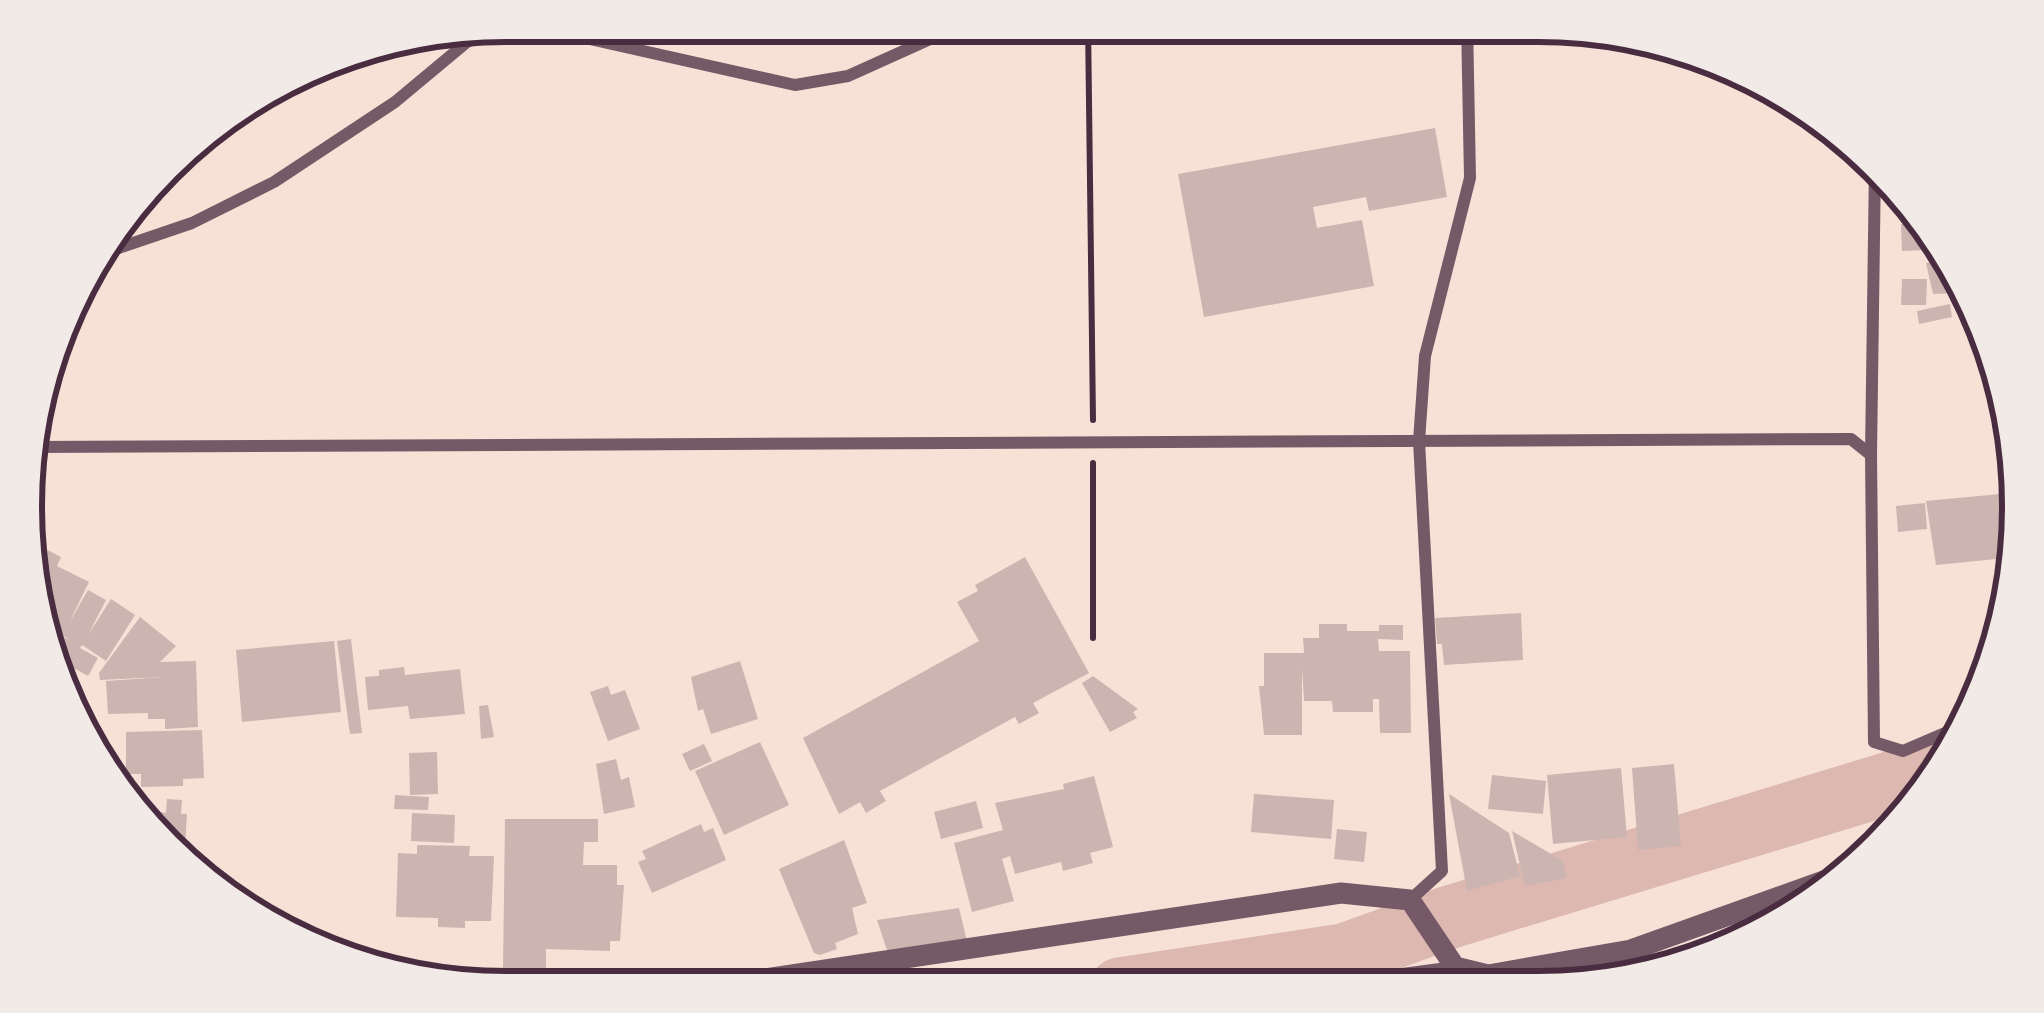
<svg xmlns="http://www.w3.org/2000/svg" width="2044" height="1013" viewBox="0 0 2044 1013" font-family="'Fira Sans',sans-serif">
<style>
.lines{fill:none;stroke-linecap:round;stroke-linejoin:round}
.river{stroke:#dcb8b0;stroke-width:63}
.building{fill:#ccb4b1}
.path{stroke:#4a2c40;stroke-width:6}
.minor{stroke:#755966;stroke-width:12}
.tertiary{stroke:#755966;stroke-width:21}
.rim{fill:none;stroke:#4a2c40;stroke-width:6}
</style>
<rect width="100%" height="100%" fill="#f7e1d7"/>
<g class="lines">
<path class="river" d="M1120,989L1344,955L1447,918L1933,770"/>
</g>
<g class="building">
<path d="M1435,128L1447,197L1369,211L1366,197L1313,207L1317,228L1362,220L1374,286L1204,317L1178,174Z"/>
<path d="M1924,223L1927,250L1902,251L1901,224Z"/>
<path d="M1944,259L1964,293L1933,294L1926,263Z"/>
<path d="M1902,279H1927L1926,305H1901Z"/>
<path d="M1950,304L1952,317L1919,324L1917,311Z"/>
<path d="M2016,491L2020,520L2006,522L2002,493Z"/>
<path d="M2000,494L2006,558L1936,565L1926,501Z"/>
<path d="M1925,503L1927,529L1898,532L1896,506Z"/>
<path d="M26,531L39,540L36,544L61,557L57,566L89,582L69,623L88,590L106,600L88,635L111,599L135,615L106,661L82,645L80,648L98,658L88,676L51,655L58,635L70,640L42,624L25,569Z"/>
<path d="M1025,557L1089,673L1033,703L1039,713L1019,724L1015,717L880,791L886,801L866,813L860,802L839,814L803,738L979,641L957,602L978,591L975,585Z"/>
<path d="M1521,613L1523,660L1444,665L1442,644H1437L1435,618Z"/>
<path d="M140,617L176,646L160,662L196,661L198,727L165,729V719H148V713L108,714L106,681L163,677L100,680L99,673Z"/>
<path d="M1319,624H1347V631H1379V625H1403V640L1378,639L1379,651H1410L1411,733H1380L1379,699H1373V712H1333L1332,701H1304L1302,668V735H1264L1259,686H1264V653H1304L1303,638H1319Z"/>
<path d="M351,639L362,733L350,734L337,641Z"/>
<path d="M334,641L341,712L242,722L236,650Z"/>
<path d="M740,661L758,719L711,734L703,709L698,711L691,677Z"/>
<path d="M404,667L405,675L460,669L465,714L410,719L408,706L368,710L365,677L379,676V670Z"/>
<path d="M1093,676L1138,709L1133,712L1137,718L1110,732L1082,683Z"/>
<path d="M608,686L611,695L625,690L640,729L608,741L590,692Z"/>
<path d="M488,705L494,737L481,739L479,706Z"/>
<path d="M202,730L204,778L183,779V786L141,787V774H126V732Z"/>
<path d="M760,742L789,805L724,835L695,771Z"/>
<path d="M704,744L712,761L690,771L682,754Z"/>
<path d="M437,752L438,794L410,795L409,753Z"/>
<path d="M616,759L621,780L629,777L635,807L604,814L596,764Z"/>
<path d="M1674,764L1681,846L1638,850L1632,768Z"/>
<path d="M1621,768L1627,837L1553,844L1547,775Z"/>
<path d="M1492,775L1546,781L1543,814L1488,809Z"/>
<path d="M1094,776L1113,847L1090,853L1093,863L1063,871L1061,862L1015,874L1010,856L1002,859L1014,901L972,912L954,843L1003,830L995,803L1064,789L1063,784Z"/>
<path d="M1254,794L1334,800L1331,839L1251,832Z"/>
<path d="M1449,794L1509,833L1520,876L1467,891Z"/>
<path d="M395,795L429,797L428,810L394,809Z"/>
<path d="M167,799L182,800L181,814H187L184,864L158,843L161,812L166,813Z"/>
<path d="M976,801L983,828L941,839L934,812Z"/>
<path d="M412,813L455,815L454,843L411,841Z"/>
<path d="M505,819H598V842H584L583,865H617V885H624L620,941H610V951L546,949V970L503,969Z"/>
<path d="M701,824L704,832L713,828L726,860L652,893L638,862L646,859L642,851Z"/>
<path d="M1337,829L1367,832L1364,862L1334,859Z"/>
<path d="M1512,831L1563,861L1567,878L1525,886Z"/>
<path d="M844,840L867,903L852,908L858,934L835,943L837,949L820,955L814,953L779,869Z"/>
<path d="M417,845L470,846L469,856H494L491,921H465V928L438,927V918L396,917L398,853L417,854Z"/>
<path d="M959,908L967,941L888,953L877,920Z"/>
<path d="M1757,933L1723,955L1709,959L1706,950Z"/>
</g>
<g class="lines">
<g class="path">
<path d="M1088,22L1093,420"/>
<path d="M1093,463V638"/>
</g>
<g class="minor">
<path d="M95,256L192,223L274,182L395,102L467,42L509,26L563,33L795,85L848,76L970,21"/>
<path d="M29,447L1851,439L1871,455L1874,742L1903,751L1973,721"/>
<path d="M1871,455L1875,165"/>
<path d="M1410,900L1442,871L1419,441L1425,356L1470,178L1467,22"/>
<path d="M1421,988L1449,971"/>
<path d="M1289,989L1455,967"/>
</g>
<path class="tertiary" d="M690,990L1341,893L1410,900L1455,967L1488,975L1631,950L1849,872"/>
</g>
<path d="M0 0H2044V1013H0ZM506 42H1538A464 464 0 0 1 2002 506V507A464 464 0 0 1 1538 971H506A464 464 0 0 1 42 507V506A464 464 0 0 1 506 42Z" fill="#f1eae7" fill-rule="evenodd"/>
<path class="rim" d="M506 42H1538A464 464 0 0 1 2002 506V507A464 464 0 0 1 1538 971H506A464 464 0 0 1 42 507V506A464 464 0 0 1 506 42Z"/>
</svg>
